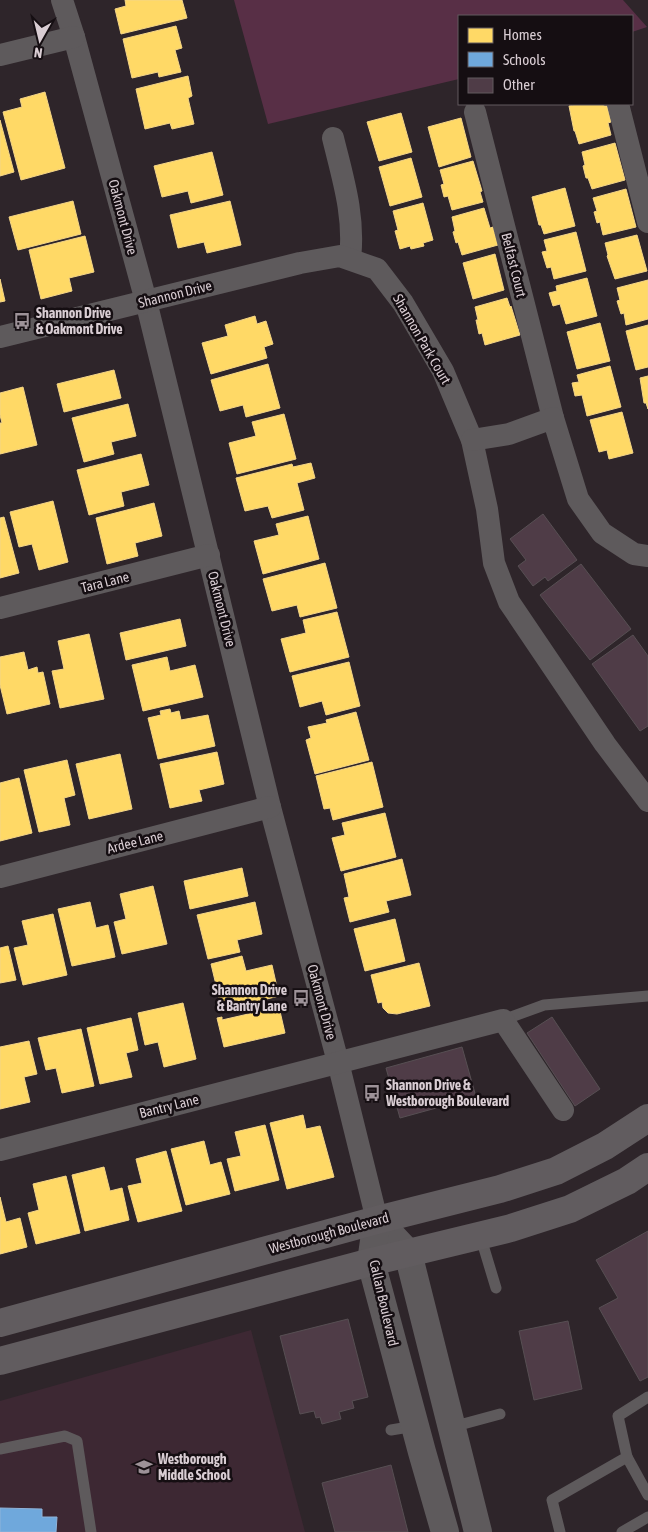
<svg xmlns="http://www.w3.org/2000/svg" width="648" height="1532" viewBox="0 0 648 1532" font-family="'Asap Condensed',sans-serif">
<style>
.built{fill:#3d2833}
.green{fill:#582f46}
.homes{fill:#ffd966;stroke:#f4d587}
.schools{fill:#6fa8dc;stroke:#8fb3d9}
.building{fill:#4f3c47;stroke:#574f53}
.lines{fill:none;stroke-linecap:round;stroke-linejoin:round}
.service{stroke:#5e5a5c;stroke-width:11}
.minor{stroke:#5e5a5c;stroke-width:22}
.tertiary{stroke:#5e5a5c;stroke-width:28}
.secondary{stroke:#615c5f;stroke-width:28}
.labels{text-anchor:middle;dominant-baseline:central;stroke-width:5;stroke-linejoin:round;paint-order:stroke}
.street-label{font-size:14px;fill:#d9cdd3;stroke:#150e12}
.poi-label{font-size:14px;font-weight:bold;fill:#d9cdd3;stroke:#150e12;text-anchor:start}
</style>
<rect width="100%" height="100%" fill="#2e252a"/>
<path class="built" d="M251,1330L305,1532H0V1401Z"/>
<path class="green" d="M234,0H623L647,27L632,32V16H459V79L268,124Z"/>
<g class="homes">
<path d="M125,0H182L187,18L121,34L115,9L126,6Z"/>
<path d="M176,26L182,48L175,50L181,72L159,77L158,72L132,78L123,39Z"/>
<path d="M188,76L192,96L188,98L194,124L172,129L170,123L145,129L136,89Z"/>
<path d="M45,92L65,168L21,180L3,112L22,107L20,99Z"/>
<path d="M578,104H603L604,106H607L611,122L608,123L611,135L579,144L575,131H574L569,106Z"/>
<path d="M401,113L412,152L379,161L367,122Z"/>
<path d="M461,118L471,157L439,167L428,127Z"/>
<path d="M0,120L14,172L0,176Z"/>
<path d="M615,143L625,180L592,189L588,178H586L583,166L585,165L582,152Z"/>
<path d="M212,152L223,195L191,203L188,191L162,197L154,166Z"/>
<path d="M411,158L422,197L390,206L379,167Z"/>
<path d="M473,161L482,191L480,192L483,202L452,210L448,196L444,197L441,185L444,184L440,170Z"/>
<path d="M565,188L575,226L544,234L541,225H539L532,197Z"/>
<path d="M626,189L636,227L603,235L600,222L597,223L594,212L597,211L593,198Z"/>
<path d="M73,201L81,234L18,250L9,217Z"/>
<path d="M230,201L241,245L207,253L204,242L178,248L170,215Z"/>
<path d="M423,203L433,240L423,243L424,246L411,249L410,246L400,249L395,231L398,230L393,211Z"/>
<path d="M484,208L490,228L493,227L498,245L462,255L458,242L456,243L453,232L455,231L452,217Z"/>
<path d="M576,232L586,271L554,279L551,267L547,268L542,252L547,251L544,240Z"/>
<path d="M637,235L647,271L615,279L607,256L608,255L605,243Z"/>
<path d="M85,236L94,272L69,278L72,291L41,299L29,250Z"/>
<path d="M495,254L504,290L473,299L463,263Z"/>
<path d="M587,278L597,316L566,324L560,304L553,306L549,293L557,291L556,286Z"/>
<path d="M0,279L5,301L0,302Z"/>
<path d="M648,280V319L626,325L624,313L621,314L617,301L620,300L617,288Z"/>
<path d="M507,298L510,307L511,306L520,335L485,345L482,333L479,334L476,320H478L475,307Z"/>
<path d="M255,316L257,324L266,321L273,344L264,347L267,358L211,374L202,343L228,336L225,325Z"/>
<path d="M600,323L610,361L577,369L567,332Z"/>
<path d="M648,325V367L636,370L626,331Z"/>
<path d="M268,364L280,408L246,417L243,405L220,411L211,380Z"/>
<path d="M610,366L621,407L587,416L582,395L575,396L572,383L579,382L577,375Z"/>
<path d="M114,370L121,398L64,412L57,384Z"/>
<path d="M648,376V409L646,403H644L640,378Z"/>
<path d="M23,387L37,445L0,454V423H2L0,415V393Z"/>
<path d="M128,404L136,436L111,442L114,454L84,462L72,418Z"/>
<path d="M622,412L633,453L609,459L607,450L599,452L590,420Z"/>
<path d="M284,414L296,459L237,474L229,443L256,436L252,422Z"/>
<path d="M141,454L149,485L121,492L124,506L89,515L77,470Z"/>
<path d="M311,463L315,478L297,483L304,510L272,518L268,506L245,511L236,478L292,464L293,467Z"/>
<path d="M53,501L68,562L39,570L32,544L19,547L10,512Z"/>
<path d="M154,503L162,536L135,543L138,556L107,564L96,518Z"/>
<path d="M308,516L319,559L263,574L254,541L279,535L276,524Z"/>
<path d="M4,517L19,573L0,578V518Z"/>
<path d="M325,563L337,608L300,617L297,605L272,611L263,579Z"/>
<path d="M337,612L349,657L290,672L281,639L306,633L303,620Z"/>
<path d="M180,619L186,646L126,660L120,633Z"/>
<path d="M89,634L104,699L60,708L52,671L64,669L58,641Z"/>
<path d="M24,652L28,670L37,667L38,673L43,672L50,704L7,714L0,685V657Z"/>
<path d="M167,657L170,671L195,665L203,697L143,711L132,665Z"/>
<path d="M349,662L360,706L326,715L322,701L300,707L292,676Z"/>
<path d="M170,709L171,713L179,711L181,720L208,715L215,746L158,759L148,718L161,715L160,711Z"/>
<path d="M356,712L369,760L315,774L306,740L311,738L308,727L327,723L326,720Z"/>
<path d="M217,752L224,784L199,790L202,801L170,808L160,764Z"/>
<path d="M120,754L132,809L89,819L76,764Z"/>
<path d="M67,760L75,795L64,798L70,825L39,832L24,770Z"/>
<path d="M372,762L383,807L333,820L330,808L324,809L316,776Z"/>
<path d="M19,778L32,833L0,841V783Z"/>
<path d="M385,813L396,857L341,871L332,838L345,835L342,823Z"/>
<path d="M402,859L411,895L386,901L389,912L350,922L344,898L349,897L344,874Z"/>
<path d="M242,868L248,896L190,909L184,881Z"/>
<path d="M153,886L167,944L122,954L114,922L126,919L120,894Z"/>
<path d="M90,902L96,928L108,925L115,957L72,966L58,909Z"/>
<path d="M255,902L262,934L237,940L240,952L208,959L197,915Z"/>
<path d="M53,914L67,975L23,985L14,948L28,945L22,921Z"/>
<path d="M395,919L405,961L365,971L354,929Z"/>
<path d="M8,946L16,980L0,983V948Z"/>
<path d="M242,956L246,971L272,965L279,996L222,1010L211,964Z"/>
<path d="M419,963L430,1006L397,1014L388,1013L383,1008L382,1002L378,1003L371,975Z"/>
<path d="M183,1003L196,1059L164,1067L158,1042L145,1045L138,1013Z"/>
<path d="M279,1007L285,1033L224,1047L217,1018L222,1017V1020Z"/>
<path d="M131,1018L138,1050L126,1053L132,1077L100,1084L87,1028Z"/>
<path d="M81,1029L94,1086L62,1093L56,1068L46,1070L38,1038Z"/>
<path d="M29,1041L37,1074L24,1077L30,1102L0,1109V1047Z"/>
<path d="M303,1115L306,1129L320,1126L334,1177L287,1189L270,1123Z"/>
<path d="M265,1125L279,1180L235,1191L227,1159L241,1156L235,1132Z"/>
<path d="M204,1141L210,1165L221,1162L230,1194L186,1205L171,1149Z"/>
<path d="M166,1151L182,1211L138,1222L128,1186L142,1183L136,1159Z"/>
<path d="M104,1167L110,1191L122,1188L129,1220L85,1231L72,1175Z"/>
<path d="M66,1176L80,1233L36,1244L28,1213L39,1210L33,1184Z"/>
<path d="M0,1197L6,1222L20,1218L27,1247L0,1254Z"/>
</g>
<path class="schools" d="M0,1508L42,1509V1517H57L56,1532H0Z"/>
<g class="building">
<path d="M543,514L577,560L548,581L545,577L533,586L518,566L526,560L510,539Z"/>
<path d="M581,564L631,629L590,660L540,595Z"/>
<path d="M633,635L648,656V726L640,731L592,664Z"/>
<path d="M552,1017L600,1089L575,1106L527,1033Z"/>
<path d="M462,1047L476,1097L400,1118L386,1068Z"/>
<path d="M648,1231V1377L640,1381L599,1308L618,1298L596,1260Z"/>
<path d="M348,1319L368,1397L352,1401L354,1408L339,1412L341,1419L322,1424L320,1417L316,1418L314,1411L300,1414L280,1336Z"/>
<path d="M568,1321L582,1389L534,1400L519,1331Z"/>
<path d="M391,1465L408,1532H335L322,1483Z"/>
</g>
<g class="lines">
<g class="service">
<path d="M503,1020L544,1005L648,996"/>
<path d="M480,1235L496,1288"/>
<path d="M452,1427L500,1414"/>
<path d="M391,1430L415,1426"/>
<path d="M0,1449L65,1436L77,1441L91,1532"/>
<path d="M627,1457L648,1495"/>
<path d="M560,1532L552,1500L627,1457L618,1416L648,1397"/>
<path d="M622,1532L648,1517"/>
</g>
<g class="minor">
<path d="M62,0L74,37L146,301L270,807L338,1062L377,1220"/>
<path d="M0,55L74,37"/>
<path d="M618,104L648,222"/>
<path d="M475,112L553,418"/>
<path d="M333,138C343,179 355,216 350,259"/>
<path d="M0,337L300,263L340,256L377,269L403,303L443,371L472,440L487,509L494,563L509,602L605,744L648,801"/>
<path d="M472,440L509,434L553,418L578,499L602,533L634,554L648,556"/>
<path d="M0,608L209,555"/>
<path d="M0,877L270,807"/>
<path d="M0,1150L503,1020L563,1110"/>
</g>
<g class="tertiary">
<path d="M377,1220L408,1253L478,1532"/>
<path d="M377,1220L371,1262L422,1452L445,1532"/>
</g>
<g class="secondary">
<path d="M0,1323L377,1220L500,1189L556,1171L605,1146L648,1118"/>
<path d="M0,1361L371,1262L511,1228L570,1209L627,1181L648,1167"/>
</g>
</g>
<defs>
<g id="bus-bare" transform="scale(1.35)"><path d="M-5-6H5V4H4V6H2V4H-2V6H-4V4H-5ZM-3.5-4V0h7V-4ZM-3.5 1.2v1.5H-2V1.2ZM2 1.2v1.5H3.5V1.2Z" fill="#9d9298" stroke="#150e12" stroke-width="2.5" paint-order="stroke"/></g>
<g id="school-bare" transform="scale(1.35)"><path d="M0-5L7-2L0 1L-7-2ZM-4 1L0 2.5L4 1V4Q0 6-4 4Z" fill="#9d9298" stroke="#150e12" stroke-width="2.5" paint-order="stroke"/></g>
</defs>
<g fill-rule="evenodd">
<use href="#bus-bare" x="22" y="321"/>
<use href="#bus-bare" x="301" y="998"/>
<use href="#bus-bare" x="372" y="1093"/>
<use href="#school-bare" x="144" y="1467"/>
</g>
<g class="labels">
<g class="street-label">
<text transform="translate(123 217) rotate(75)">Oakmont Drive</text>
<text transform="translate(514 265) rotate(76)">Belfast Court</text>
<text transform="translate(175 294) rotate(-14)">Shannon Drive</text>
<text transform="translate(422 339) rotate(60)">Shannon Park Court</text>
<text transform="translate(105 582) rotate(-14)">Tara Lane</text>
<text transform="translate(222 609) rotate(76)">Oakmont Drive</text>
<text transform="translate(135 842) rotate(-14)">Ardee Lane</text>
<text transform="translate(322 1002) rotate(75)">Oakmont Drive</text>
<text transform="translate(169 1106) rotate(-14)">Bantry Lane</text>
<text transform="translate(329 1233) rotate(-15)">Westborough Boulevard</text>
<text transform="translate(384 1303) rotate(77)">Callan Boulevard</text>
</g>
<g class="poi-label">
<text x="36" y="313">Shannon Drive<tspan x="36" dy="16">&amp; Oakmont Drive</tspan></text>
<text x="287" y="990" text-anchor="end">Shannon Drive<tspan x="287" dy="16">&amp; Bantry Lane</tspan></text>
<text x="386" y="1085">Shannon Drive &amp;<tspan x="386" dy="16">Westborough Boulevard</tspan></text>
<text x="158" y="1459">Westborough<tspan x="158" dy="16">Middle School</tspan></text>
</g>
</g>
<rect x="458" y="15" width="175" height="90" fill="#150e12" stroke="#635a5f"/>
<rect x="468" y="28" width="25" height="15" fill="#ffd966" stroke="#635a5f"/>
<text x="503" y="40" font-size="15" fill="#d9cdd3">Homes</text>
<rect x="468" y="52" width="25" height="15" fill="#6fa8dc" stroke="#635a5f"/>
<text x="503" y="65" font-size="15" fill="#d9cdd3">Schools</text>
<rect x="468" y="78" width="25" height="15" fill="#4f3c47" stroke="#635a5f"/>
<text x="503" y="90" font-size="15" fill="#d9cdd3">Other</text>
<g transform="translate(40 40) rotate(188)" stroke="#150e12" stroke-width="4" paint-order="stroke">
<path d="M0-4L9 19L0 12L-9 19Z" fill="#d9cdd3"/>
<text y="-8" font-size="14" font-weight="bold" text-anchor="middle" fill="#d9cdd3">N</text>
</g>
</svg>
